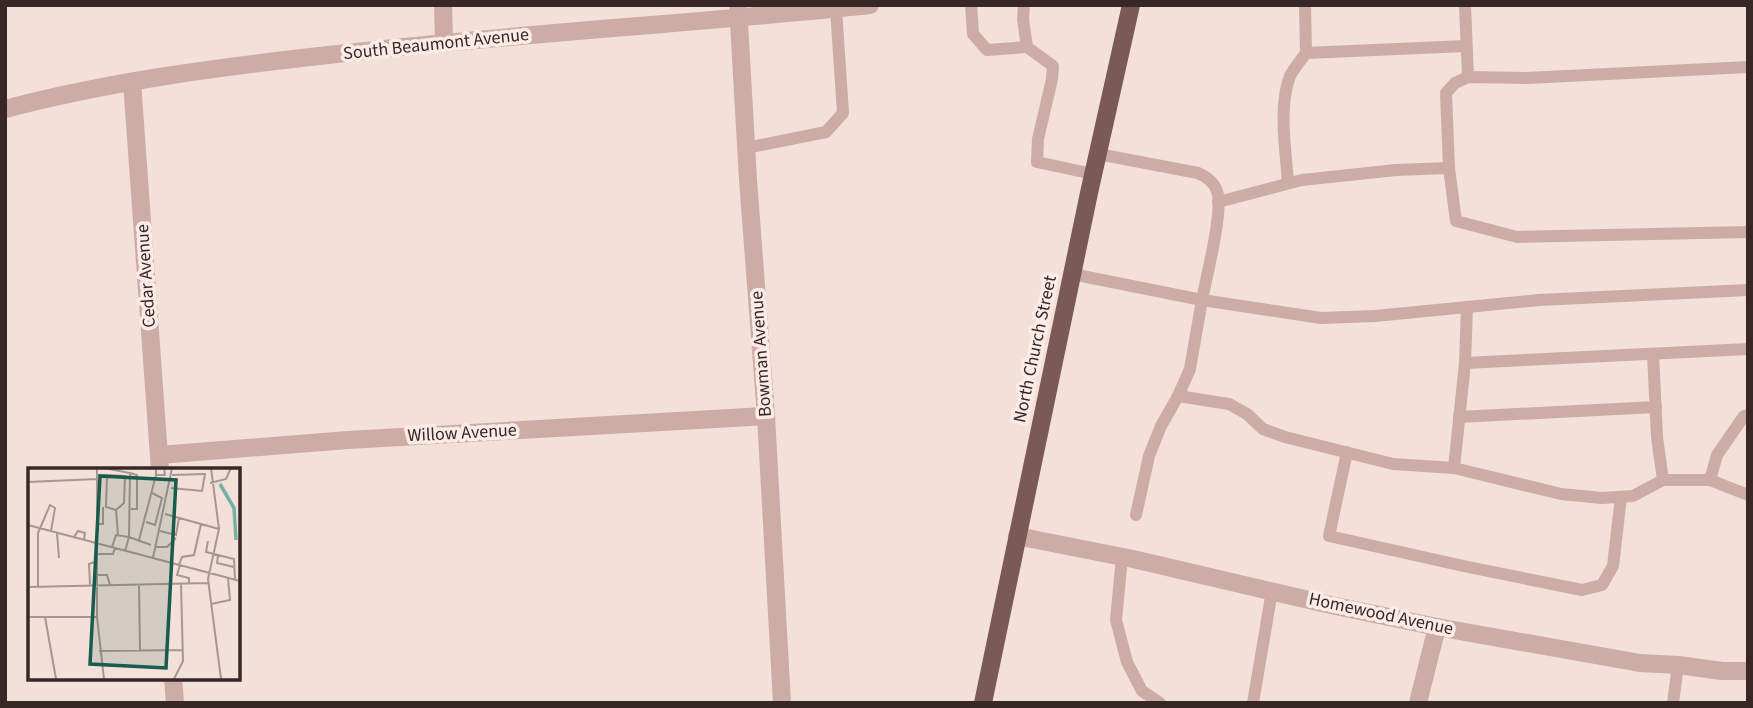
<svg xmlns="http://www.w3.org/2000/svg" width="1753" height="708" viewBox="0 0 1753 708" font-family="'Source Sans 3',sans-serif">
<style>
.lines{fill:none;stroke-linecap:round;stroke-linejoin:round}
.service{stroke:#ccaca4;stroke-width:12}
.minor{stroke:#ccaca4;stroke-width:18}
.tertiary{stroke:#ccaca4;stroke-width:18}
.primary{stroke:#7a5956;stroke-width:18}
.labels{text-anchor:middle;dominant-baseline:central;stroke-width:7;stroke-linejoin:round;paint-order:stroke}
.street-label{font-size:18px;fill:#372727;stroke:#fbebe6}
.inset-river{fill:none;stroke:#76b2a4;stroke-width:3.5}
.inset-road{fill:none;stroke:#a89692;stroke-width:2}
.view{fill:#195b4d;fill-opacity:0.15;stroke:#195b4d;stroke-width:3.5}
.inset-edge{fill:none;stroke:#372727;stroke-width:3.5}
</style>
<rect width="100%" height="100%" fill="#f3e0d9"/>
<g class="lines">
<g class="service">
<path d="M971,5L973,34L987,50L1027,47"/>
<path d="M1024,5L1023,19L1027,47L1053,66L1052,79L1038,139L1037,162L1093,174"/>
<path d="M1305,5L1306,53L1466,46"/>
<path d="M1465,5L1468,77"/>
<path d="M746,148L826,132L843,113L836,9"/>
<path d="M1449,168L1456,221L1517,237L1748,232"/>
<path d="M1288,183C1286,151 1278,107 1290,76C1294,68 1301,60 1306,53"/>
<path d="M1218,202L1302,180L1396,170L1449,168L1446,93L1455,83L1468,77L1527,78L1748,67"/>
<path d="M1072,274L1202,300C1206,278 1224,210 1217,191C1214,182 1207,177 1198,173L1098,154"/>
<path d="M1467,307L1465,363L1748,349"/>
<path d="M1653,354L1657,437L1663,480"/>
<path d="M1178,396L1229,404L1247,414L1263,429L1285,437L1393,464L1454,468L1561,494L1602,498L1633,496L1663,480H1710L1748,495"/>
<path d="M1459,417L1656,407"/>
<path d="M1347,452L1329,536L1468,567L1582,590L1602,585L1613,566L1621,497"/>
<path d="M1454,468L1465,363"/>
<path d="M1710,480L1717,455L1744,416L1748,415"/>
<path d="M1136,515L1149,456L1161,426L1178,396L1190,369L1202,300L1321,318L1375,316L1539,300L1748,290"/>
<path d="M1122,557L1116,620L1127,662L1142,691L1160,703"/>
<path d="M1253,703L1272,591"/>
<path d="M1673,703L1678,665"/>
</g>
<g class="minor">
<path d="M738,5L748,180L766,416L782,703"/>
<path d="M132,82L160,470"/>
<path d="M159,455L348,440L766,416"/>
<path d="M1017,536L1133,559L1326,604L1437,627L1640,663L1678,665L1722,671H1748"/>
<path d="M173,678L175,703"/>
<path d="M1418,703L1437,627"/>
</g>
<g class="tertiary">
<path d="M443,5L444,41"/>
<path d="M5,109C111,81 220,67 328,55C508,34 690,24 870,5"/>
</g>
<path class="primary" d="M983,703L1089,193L1131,5"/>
</g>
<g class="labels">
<g class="street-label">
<text transform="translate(436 44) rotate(-6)">South Beaumont Avenue</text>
<text transform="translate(146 276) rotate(-94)">Cedar Avenue</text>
<text transform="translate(1035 349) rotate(-78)">North Church Street</text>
<text transform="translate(761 354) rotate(-94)">Bowman Avenue</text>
<text transform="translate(462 433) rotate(-3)">Willow Avenue</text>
<text transform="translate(1381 614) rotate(12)">Homewood Avenue</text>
</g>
</g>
<g transform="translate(28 468)">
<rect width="212" height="212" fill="#f3e0d9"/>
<path class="inset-river" d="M192,16L206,40L208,72"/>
<path class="inset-road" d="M69,0V149L76,211M76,0L102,5L101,69L123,77M128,0V7H137L136,0M183,0L191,61L180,111L193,211M102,5L109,7V41H103M69,7H79L78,39L88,42L90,67M79,7L97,8L96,35L88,42M144,7L178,6M0,14L69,11M182,15L198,11L203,0M143,20L174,23L177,6M137,46L191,61M118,54L127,57L134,30L124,25M68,56H75V39M0,57L212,113M132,63L148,67L151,50M29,65L31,90M46,69L50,63L57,65L56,72M111,72L128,7M180,73L178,84L206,91L207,112M84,79L88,67L101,69L97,83M128,79H139L148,70M67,86H85L87,80M190,87L189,95L206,99M125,90L144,0M151,97L154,89L166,87L173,56M152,97L149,107L161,110V116M67,107H79L82,117M62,117L61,96L67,94M111,117L112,182M0,119L180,115M10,119V65L22,37L27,40L23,63M183,136L202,132L200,110M0,149H69M17,149L28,211M71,183L154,182M146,211L155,193L153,116"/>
<path class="view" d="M72,8L148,12L138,200L62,196Z"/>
<rect width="212" height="212" class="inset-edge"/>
</g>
<rect width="1753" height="708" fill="none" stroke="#372727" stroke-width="14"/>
</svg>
